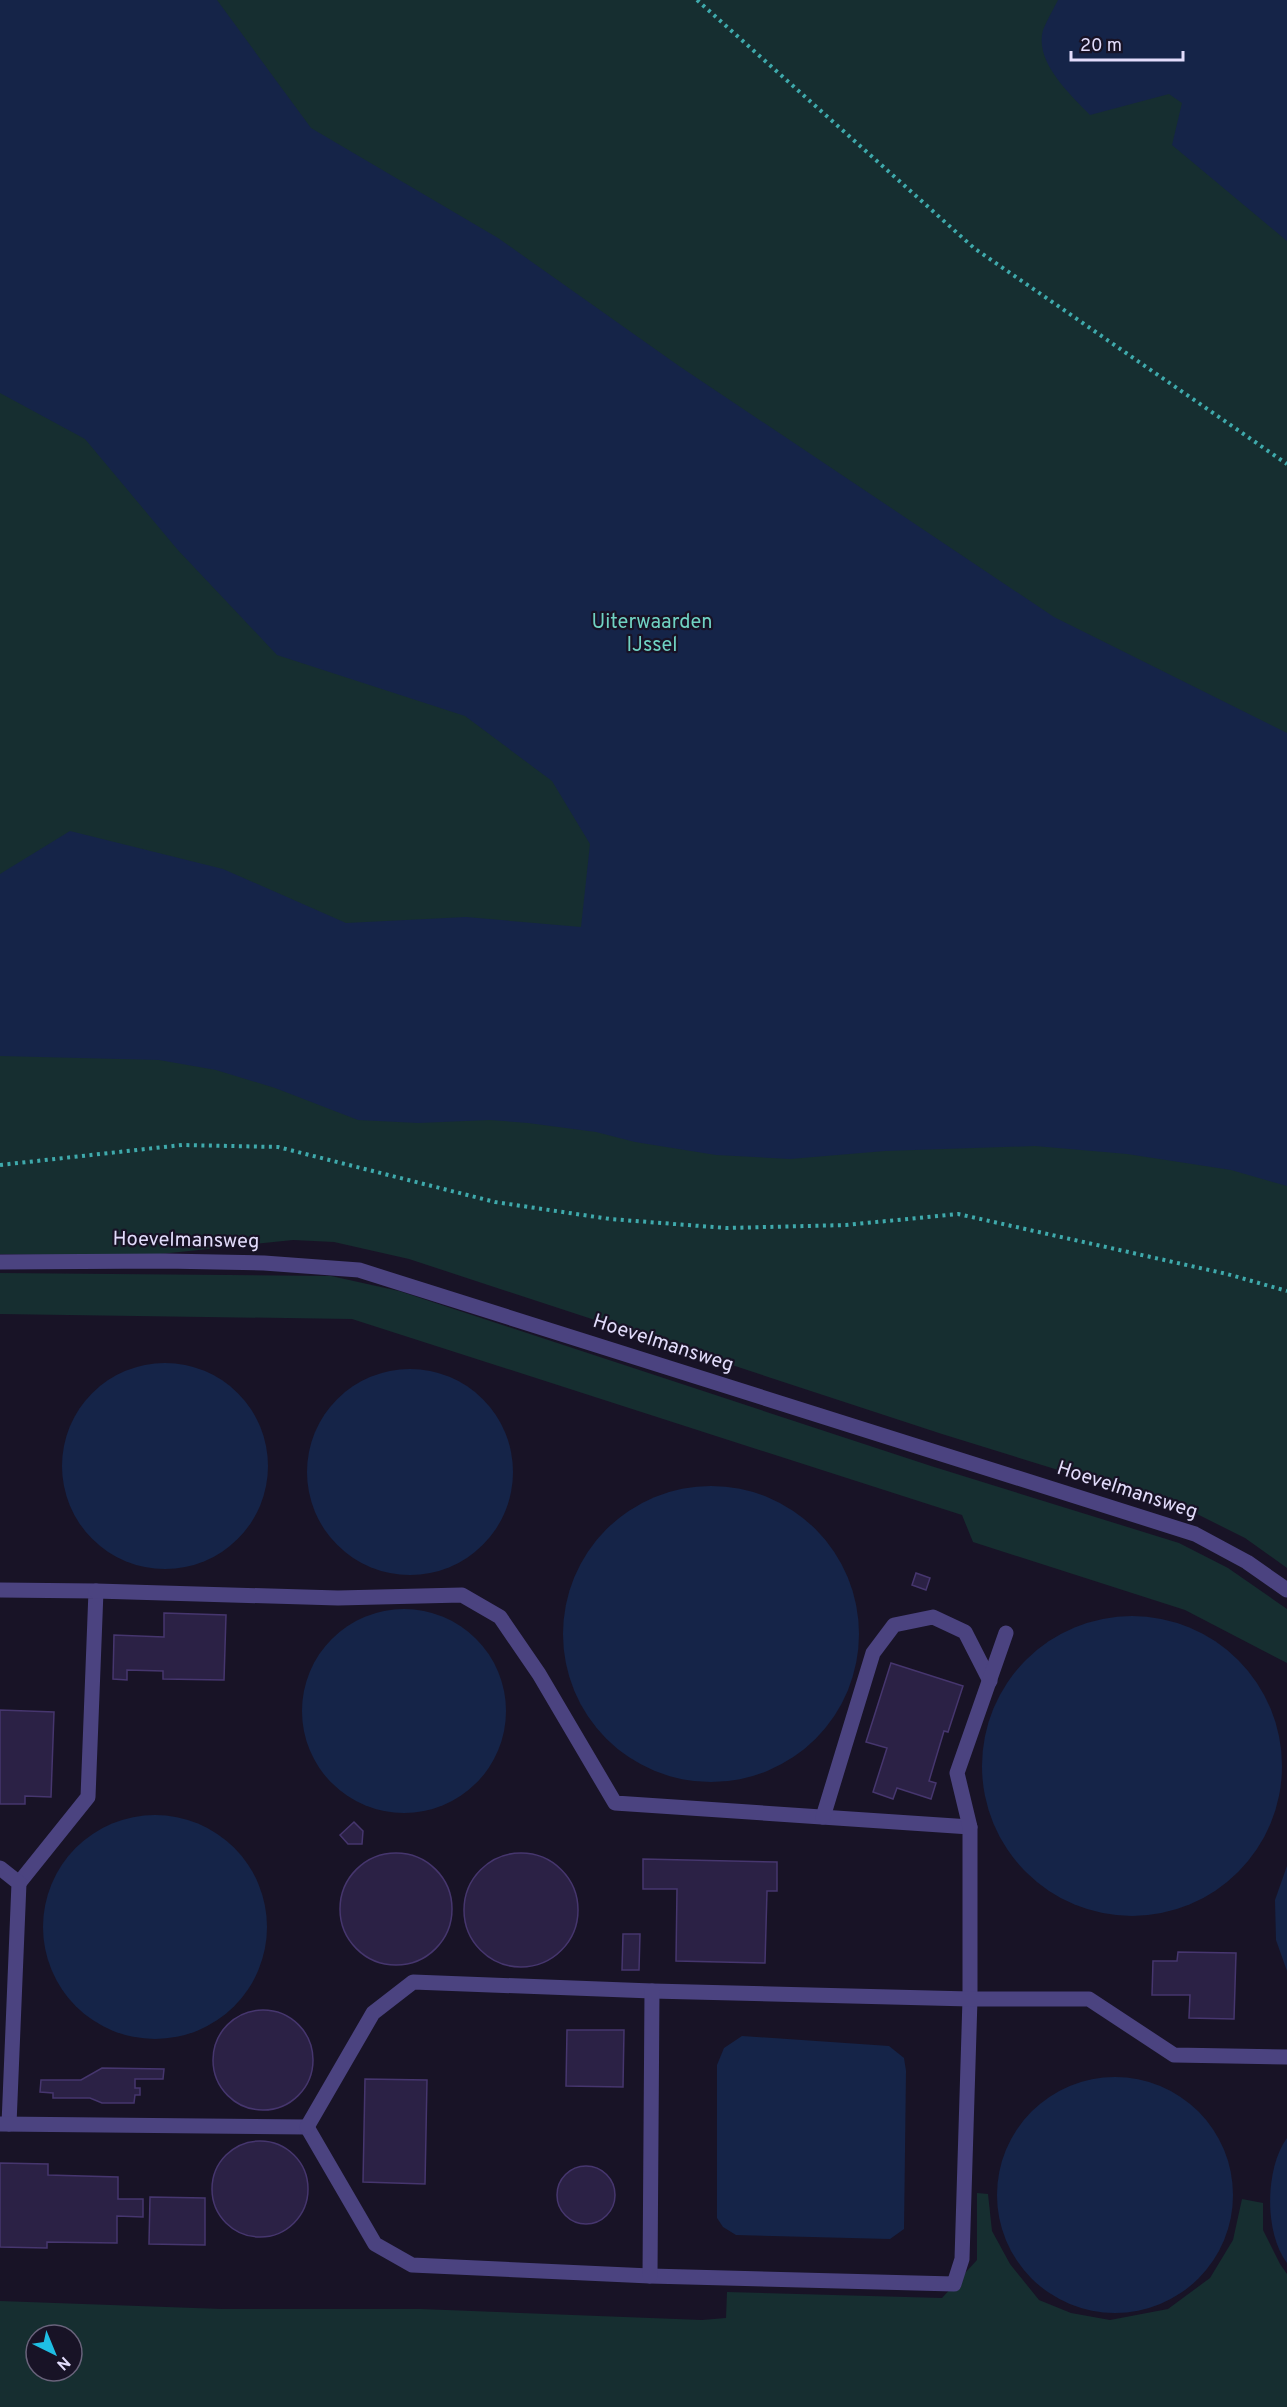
<svg xmlns="http://www.w3.org/2000/svg" width="1287" height="2407" viewBox="0 0 1287 2407" font-family="Overpass,sans-serif">
<style>
.green{fill:#162e30;fill-rule:evenodd}
.water{fill:#152448}
.building{fill:#2b2145;stroke:#46366e;stroke-width:1.5}
.lines{fill:none;stroke-linecap:round;stroke-linejoin:round}
.path{stroke:#3faaac;stroke-width:4;stroke-dasharray:3 4.5;stroke-linecap:butt}
.service{stroke:#4b4380;stroke-width:15}
.minor{stroke:#4b4380;stroke-width:15}
.labels{text-anchor:middle;dominant-baseline:central;stroke-width:4.5;stroke-linejoin:round;paint-order:stroke}
.park-label{font-size:20px;fill:#70d3c3;stroke:#181326}
.street-label{font-size:20px;fill:#e2dcfb;stroke:#181326}
</style>
<rect width="100%" height="100%" fill="#181326"/>
<g class="green">
<path d="M0,0H1215L1287,45V1568L1245,1538L1191,1511L942,1434L409,1259L334,1242L293,1240L141,1256L0,1254Z"/>
<path d="M0,1273L331,1276L399,1291L931,1466L1179,1543L1228,1568L1287,1609V1663L1185,1610L973,1542L962,1515L352,1319L0,1314Z"/>
<path d="M977,2193L988,2194L992,2231L1010,2264L1039,2300L1071,2313L1110,2320L1168,2309L1210,2278L1233,2240L1242,2199L1263,2203V2230L1280,2264L1287,2274V2407H0V2301L222,2309H421L702,2320L726,2318L727,2292L942,2298L977,2260ZM36,2335H72V2371H36Z"/>
</g>
<g class="water">
<path d="M0,0H217L311,128L498,238L679,366L1054,617L1287,733V1186L1231,1170L1127,1154L1035,1146L885,1151L790,1159L716,1155L635,1142L596,1132L528,1123L490,1120L418,1123L358,1120L275,1088L216,1070L159,1060L0,1056V874L70,831L223,869L346,923L466,917L581,927L590,844L552,781L465,716L277,655L177,549L85,439L0,393Z"/>
<path d="M1058,0H1287V241L1172,145L1182,103L1169,94L1090,115C1071,95 1034,62 1043,30C1047,20 1053,10 1058,0Z"/>
<circle cx="165" cy="1466" r="103"/>
<circle cx="410" cy="1472" r="103"/>
<circle cx="711" cy="1634" r="148"/>
<circle cx="404" cy="1711" r="102"/>
<circle cx="1132" cy="1766" r="150"/>
<circle cx="155" cy="1927" r="112"/>
<path d="M1287,1866V1971L1276,1940L1275,1900Z"/>
<path d="M742,2036L889,2046L904,2058L906,2071L904,2229L890,2239L736,2235L723,2227L717,2218V2065L724,2048Z"/>
<circle cx="1115" cy="2195" r="118"/>
<path d="M1287,2138V2263C1264,2233 1265,2168 1287,2138Z"/>
</g>
<g class="building">
<path d="M916,1573L930,1578L926,1590L912,1585Z"/>
<path d="M164,1613L226,1615L224,1680L163,1679V1671L127,1670V1680L113,1679L114,1635L164,1637Z"/>
<path d="M891,1663L963,1686L948,1732L944,1731L929,1781L936,1783L931,1799L897,1788L893,1799L873,1792L887,1748L866,1742Z"/>
<path d="M0,1710L54,1712L51,1797L25,1796V1804H0Z"/>
<path d="M354,1822L363,1831L362,1844H348L340,1835Z"/>
<circle cx="396" cy="1909" r="56"/>
<circle cx="521" cy="1910" r="57"/>
<path d="M643,1859L777,1862V1891H767L765,1963L676,1961L677,1889H643Z"/>
<path d="M623,1934H640L639,1970H622Z"/>
<path d="M1178,1952L1236,1953L1234,2019L1189,2018L1190,1995H1152L1153,1961H1177Z"/>
<circle cx="263" cy="2060" r="50"/>
<path d="M567,2030H624L623,2087L566,2086Z"/>
<path d="M102,2068L164,2069L163,2079H135V2088H140V2095H135L134,2103H102L90,2098H53V2093L40,2092L41,2080H81Z"/>
<path d="M365,2079L427,2080L425,2184L363,2182Z"/>
<circle cx="260" cy="2189" r="48"/>
<path d="M0,2163L48,2164V2175L118,2177V2199H143V2217L117,2216V2243L47,2242V2248L0,2247Z"/>
<circle cx="586" cy="2195" r="29"/>
<path d="M150,2197L205,2198V2245L149,2244Z"/>
</g>
<g class="lines">
<g class="path">
<path d="M697,0L974,248L1287,464"/>
<path d="M0,1165L182,1145L278,1147L495,1202L610,1219L726,1228L846,1225L958,1214L1227,1274L1287,1291"/>
</g>
<g class="service">
<path d="M0,1590L96,1591L88,1797L19,1883"/>
<path d="M96,1591L338,1598L462,1595L500,1617L539,1674L615,1803L970,1827"/>
<path d="M823,1817L873,1653L894,1625L933,1617L965,1632L990,1681"/>
<path d="M0,1868L19,1883L9,2124"/>
<path d="M0,2124L307,2127"/>
<path d="M307,2127L375,2244L412,2265L650,2276L954,2284L962,2259L970,1999V1827L957,1773L1006,1633"/>
<path d="M307,2127L373,2013L413,1982L652,1991L970,1999H1089L1174,2055L1287,2057"/>
<path d="M650,2276L652,1991"/>
</g>
<path class="minor" d="M0,1262L165,1261L264,1263L359,1270L1195,1534L1247,1562L1287,1590"/>
</g>
<g class="labels">
<g class="park-label">
<text x="652" y="623">Uiterwaarden<tspan x="652" dy="23">IJssel</tspan></text>
</g>
<g class="street-label">
<text transform="translate(186 1241) rotate(1)">Hoevelmansweg</text>
<text transform="translate(663 1344) rotate(18)">Hoevelmansweg</text>
<text transform="translate(1127 1491) rotate(18)">Hoevelmansweg</text>
</g>
</g>
<g transform="translate(54 2353) rotate(137)"><circle r="28" fill="#181326" stroke="#69637b" stroke-width="1.5"/>
<path d="M0-4.5L10 22L0 15L-10 22Z" fill="#1fbfe4"/>
<text y="-9" font-size="16" font-weight="bold" text-anchor="middle" fill="#e2dcfb">N</text>
</g>
<path d="M1071 51v9h112v-9" fill="none" stroke="#e2dcfb" stroke-width="3"/>
<text x="1080" y="51" font-size="18" fill="#e2dcfb" stroke="#181326" stroke-width="4.5" paint-order="stroke">20 m</text>
</svg>
